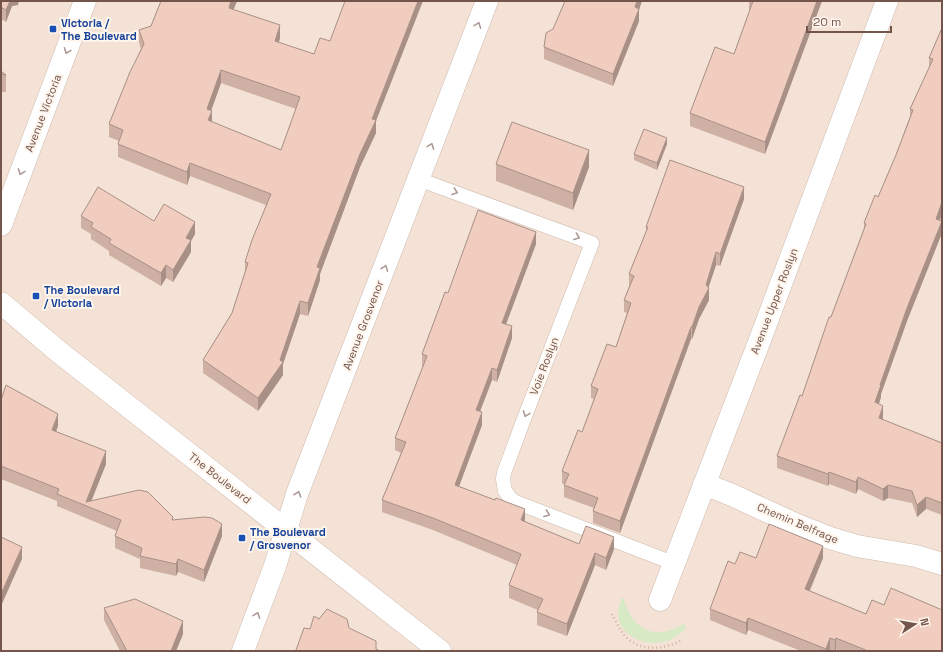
<svg xmlns="http://www.w3.org/2000/svg" width="943" height="652" viewBox="0 0 943 652" font-family="'Space Grotesk',sans-serif">
<style>
.residential{fill:#f3e2d5}
.green{fill:#d8e9c5}
.lines{fill:none;stroke-linecap:round;stroke-linejoin:round}
.service-casing{stroke:#cfbab0;stroke-width:15}
.minor-casing{stroke:#cfbab0;stroke-width:23}
.tertiary-casing{stroke:#cfbab0;stroke-width:23}
.secondary-casing{stroke:#d2b9ad;stroke-width:23}
.path{stroke:#d5b0a2;stroke-width:2.5;stroke-dasharray:1 3;stroke-linecap:butt}
.service{stroke:#fff;stroke-width:14}
.minor{stroke:#fff;stroke-width:22}
.tertiary{stroke:#fff;stroke-width:22}
.secondary{stroke:#fff;stroke-width:22}
.wall{fill:#ceb0a4;fill-rule:evenodd}
.shaded-wall{fill:#a89086}
.building{fill:#f0cdbf;stroke:#a89086;fill-rule:evenodd}
.oneway{stroke:#ac9994}
.transit-dot{fill:#1a4fb4;stroke:#fef5ed;stroke-width:1.5}
.labels{text-anchor:middle;dominant-baseline:central;stroke-width:4;stroke-linejoin:round;paint-order:stroke}
.transit-label{font-size:11px;font-weight:bold;fill:#164399;stroke:#fef5ed;text-anchor:start}
.street-label{font-size:11px;fill:#74554c;stroke:#fef5ed}
</style>
<rect width="100%" height="100%" fill="#fcf1e7"/>
<rect class="residential" x="1" y="1" width="941" height="650"/>
<path class="green" d="M622,598L624,599C631,629 656,642 683,624L686,627C683,632 678,636 672,639C644,652 606,631 622,598Z"/>
<g class="lines">
<g class="service-casing">
<path id="service" d="M418,179L592,243L522,424L504,473L503,479L505,491L512,500L518,503L673,563"/>
</g>
<g class="minor-casing">
<g id="minor">
<path d="M704,484L732,495L797,525L830,538L857,546L916,556L942,564"/>
<path d="M660,600L758,345L887,1"/>
<path d="M243,651L275,566L297,494L487,1"/>
</g>
</g>
<g class="tertiary-casing">
<path id="tertiary" d="M1,225L85,1"/>
</g>
<g class="secondary-casing">
<path id="secondary" d="M1,303L59,352L440,651"/>
</g>
<path class="path" d="M612,614C616,621 619,629 625,636C640,652 664,650 682,640"/>
<use href="#service" class="service"/>
<use href="#minor" class="minor"/>
<use href="#tertiary" class="tertiary"/>
<use href="#secondary" class="secondary"/>
</g>
<g class="wall">
<path d="M1,1L18,5L12,6L6,22L1,19Z"/>
<path d="M161,1H237L233,9L280,38L279,42L376,121V133L360,167L320,274V280L308,316L300,314L283,364V375L258,411L203,373V360L232,313L245,272V262L266,205L190,176L187,185L118,157V144L119,141L109,137V124L141,49L139,43V30L151,26ZM221,83L296,109L281,150L212,122L211,111Z"/>
<path d="M749,1H822L765,154L690,126V113L734,54L750,9H749Z"/>
<path d="M639,10V21L613,86L544,59V47Z"/>
<path d="M942,28V214L940,220L942,233L907,321L881,394V397L879,404L883,418L882,420L942,443V515L926,509L917,517L912,503L888,498L883,501L858,489L856,494L829,484L828,486L777,468V456L802,396L864,228V223L878,197L896,155L910,116V109L929,69V58Z"/>
<path d="M1,71L6,75V92H1Z"/>
<path d="M667,144L657,170L634,160V154Z"/>
<path d="M496,164L589,167L573,210L496,181Z"/>
<path d="M744,199L720,266L716,265L708,288L709,300L699,319L692,339H691L620,533L593,523V511L594,508L564,497V484L562,483V471L582,432L594,399L591,398V386L616,347L627,313L624,312V300L629,286V274L646,232V227Z"/>
<path d="M81,216L154,221L195,234L191,241V252L173,282L166,278L161,286L109,255V251L91,239V234L81,228Z"/>
<path d="M536,244L506,324L512,338L497,382L492,380L480,411L482,425L459,486L525,522L579,544L614,549L606,570L595,565L567,636L537,625V612L538,610L509,598V585L517,565L433,530L382,512V500L401,453L395,450V438L423,366H422V354L448,293Z"/>
<path d="M1,400L58,426L56,431L106,464L91,501L173,520L222,536L204,582L178,572L176,576L140,568V559L115,548V536L117,531L57,506V501L1,479Z"/>
<path d="M756,558H823L810,591L942,651H840L836,649V651L830,650V651H801L748,630L746,635L710,620V609L735,564Z"/>
<path d="M104,608L183,634L176,651H120L104,620Z"/>
</g>
<g class="shaded-wall">
<path d="M10,1H19L18,5L12,6L6,22V10Z"/>
<path d="M231,1H237L229,21V8Z"/>
<path d="M418,1H423L376,121V133L360,167L320,274V280L308,316V303L317,267L372,119Z"/>
<path d="M637,1H642L639,10V21L613,86V74Z"/>
<path d="M817,1H822L765,154V142Z"/>
<path d="M280,25V38L275,54V41Z"/>
<path d="M221,70V83L207,122V109Z"/>
<path d="M212,111V124L208,120Z"/>
<path d="M667,138V144L657,170V163Z"/>
<path d="M589,150V167L573,210V193Z"/>
<path d="M190,163V176L187,185V172Z"/>
<path d="M744,187V199L720,266V254Z"/>
<path d="M942,202V214L936,231V219Z"/>
<path d="M942,221V233L907,321L881,394V397L875,415V402L880,385L907,308Z"/>
<path d="M195,222V234L191,241V252L173,282V270L186,238Z"/>
<path d="M536,232V244L502,335V323Z"/>
<path d="M716,252V265L708,289L709,288V300L699,319L692,339V327Z"/>
<path d="M166,265V278L161,286V273Z"/>
<path d="M300,301V314L283,364V375L258,411V398L280,360Z"/>
<path d="M512,326V338L497,382V370Z"/>
<path d="M691,327V339L620,533V521Z"/>
<path d="M492,368V380L476,422V410Z"/>
<path d="M883,406V418L879,431V418Z"/>
<path d="M482,412V425L455,497V485Z"/>
<path d="M58,414V426L52,442V430Z"/>
<path d="M106,451V464L89,507L86,502Z"/>
<path d="M829,472V484L828,486V474Z"/>
<path d="M858,477V489L856,494V482Z"/>
<path d="M888,485V498L883,501V489Z"/>
<path d="M926,497V509L917,517V505Z"/>
<path d="M525,509V522L521,533V520Z"/>
<path d="M2,515V527L1,531V519Z"/>
<path d="M222,524V536L204,582V570Z"/>
<path d="M614,537V549L606,570V558Z"/>
<path d="M823,546V558L805,601V589Z"/>
<path d="M22,547V559L1,606V594Z"/>
<path d="M595,553V565L567,636V624Z"/>
<path d="M178,559V572L176,576V564Z"/>
<path d="M748,618V630L746,635V623Z"/>
<path d="M183,621V634L176,651H171Z"/>
<path d="M830,638V651H826V649Z"/>
<path d="M836,638V649L835,651V640Z"/>
</g>
<g class="building">
<path d="M1,1H10L6,10L1,7Z"/>
<path d="M161,1H231L229,8L280,25L275,41L314,54L320,38L330,41L345,1H418L372,119L376,120L360,154L317,267L320,268L308,303L300,301L280,360L283,362L258,398L203,360L232,313L248,263L245,262L252,240L271,194L190,163L187,172L118,144L123,130L109,124L130,72L144,44L139,30L151,26ZM221,70L300,97L281,150L208,120L212,111L207,109Z"/>
<path d="M565,1H637L635,7L639,9L613,74L544,47L546,33L553,29Z"/>
<path d="M753,1H817L765,142L690,113L715,47L734,54Z"/>
<path d="M942,28V202L936,219L942,221L907,308L880,385H881L875,402L883,406L879,418L942,443V503L926,497L917,505L912,491L888,485L883,489L858,477L856,482L829,472L828,474L777,456L800,395L802,396L829,317H831L866,224L864,223L875,195L878,197L896,155L913,110L910,109L933,59L929,58Z"/>
<path d="M1,71L6,75L1,74Z"/>
<path d="M512,122L589,150L573,193L496,164Z"/>
<path d="M644,129L667,138L657,163L634,154Z"/>
<path d="M670,160L744,187L720,254L716,252L706,285L709,288L699,307L692,327H691L620,521L593,511L598,498L564,485L569,474L562,471L578,430L582,432L598,389L591,386L607,344L616,347L631,303L624,300L634,276L629,274L648,227H646Z"/>
<path d="M98,187L154,221L164,204L195,222L186,238L191,240L173,270L166,265L161,273L109,243L111,239L91,227L93,223L81,216Z"/>
<path d="M478,210L536,232L502,323L512,326L497,370L492,368L476,410L482,412L455,485L495,500L496,498L525,509L521,520L579,544L586,526L614,537L606,558L595,553L567,624L537,612L543,599L509,585L521,554L433,518L382,500L406,442L395,438L427,356L422,354L445,292L448,293Z"/>
<path d="M6,385L58,414L52,430L106,451L86,502L139,490L148,492L173,517L172,520L204,517L212,518L222,524L204,570L178,559L176,564L140,556L142,548L115,536L121,520L57,494L59,489L1,466V400Z"/>
<path d="M769,524L823,546L805,589L866,614L872,600L884,605L891,588L942,610V651H868L836,638L835,640L830,638L826,649L748,618L746,623L710,609L728,561L735,564L740,552L756,558Z"/>
<path d="M1,537L22,547L1,594Z"/>
<path d="M135,599L183,621L171,651H127L104,608Z"/>
<path d="M327,609L347,619L349,628L376,641V649L380,651H297L296,650L304,628L310,629L314,616L319,619Z"/>
</g>
<defs><path id="oneway-chevron" d="M-2-3.5L2.5 0L-2 3.5" fill="none" stroke-width="1.6" stroke-linecap="round" stroke-linejoin="round"/></defs>
<g class="oneway">
<use href="#oneway-chevron" transform="translate(478 25) rotate(-69)"/>
<use href="#oneway-chevron" transform="translate(67 51) rotate(111)"/>
<use href="#oneway-chevron" transform="translate(431 146) rotate(-69)"/>
<use href="#oneway-chevron" transform="translate(21 172) rotate(111)"/>
<use href="#oneway-chevron" transform="translate(455 192) rotate(20)"/>
<use href="#oneway-chevron" transform="translate(577 237) rotate(20)"/>
<use href="#oneway-chevron" transform="translate(385 268) rotate(-69)"/>
<use href="#oneway-chevron" transform="translate(526 414) rotate(111)"/>
<use href="#oneway-chevron" transform="translate(298 494) rotate(-71)"/>
<use href="#oneway-chevron" transform="translate(547 514) rotate(21)"/>
<use href="#oneway-chevron" transform="translate(257 615) rotate(-69)"/>
</g>
<g class="transit-dot">
<rect x="49" y="25" width="8" height="8" rx="2"/>
<rect x="32" y="292" width="8" height="8" rx="2"/>
<rect x="238" y="534" width="8" height="8" rx="2"/>
</g>
<g class="labels">
<g class="transit-label">
<text x="61" y="23">Victoria /<tspan x="61" dy="13">The Boulevard</tspan></text>
<text x="44" y="290">The Boulevard<tspan x="44" dy="13">/ Victoria</tspan></text>
<text x="250" y="532">The Boulevard<tspan x="250" dy="13">/ Grosvenor</tspan></text>
</g>
<g class="street-label">
<text transform="translate(43 113) rotate(-69)">Avenue Victoria</text>
<text transform="translate(774 301) rotate(-69)">Avenue Upper Roslyn</text>
<text transform="translate(363 325) rotate(-69)">Avenue Grosvenor</text>
<text transform="translate(544 366) rotate(-69)">Voie Roslyn</text>
<text transform="translate(220 478) rotate(38)">The Boulevard</text>
<text transform="translate(798 523) rotate(23)">Chemin Belfrage</text>
</g>
</g>
<rect width="943" height="652" fill="none" stroke="#74554c" stroke-width="4"/>
<g transform="translate(915 624) rotate(78)" stroke="#fef5ed" stroke-width="3" paint-order="stroke">
<path d="M0-3L7 15L0 10L-7 15Z" fill="#74554c"/>
<text y="-6" font-size="11" font-weight="bold" text-anchor="middle" fill="#74554c">N</text>
</g>
<path d="M807 26v6h84v-6" fill="none" stroke="#74554c" stroke-width="2"/>
<text x="813" y="26" font-size="12" fill="#74554c" stroke="#fef5ed" stroke-width="3" paint-order="stroke">20 m</text>
</svg>
